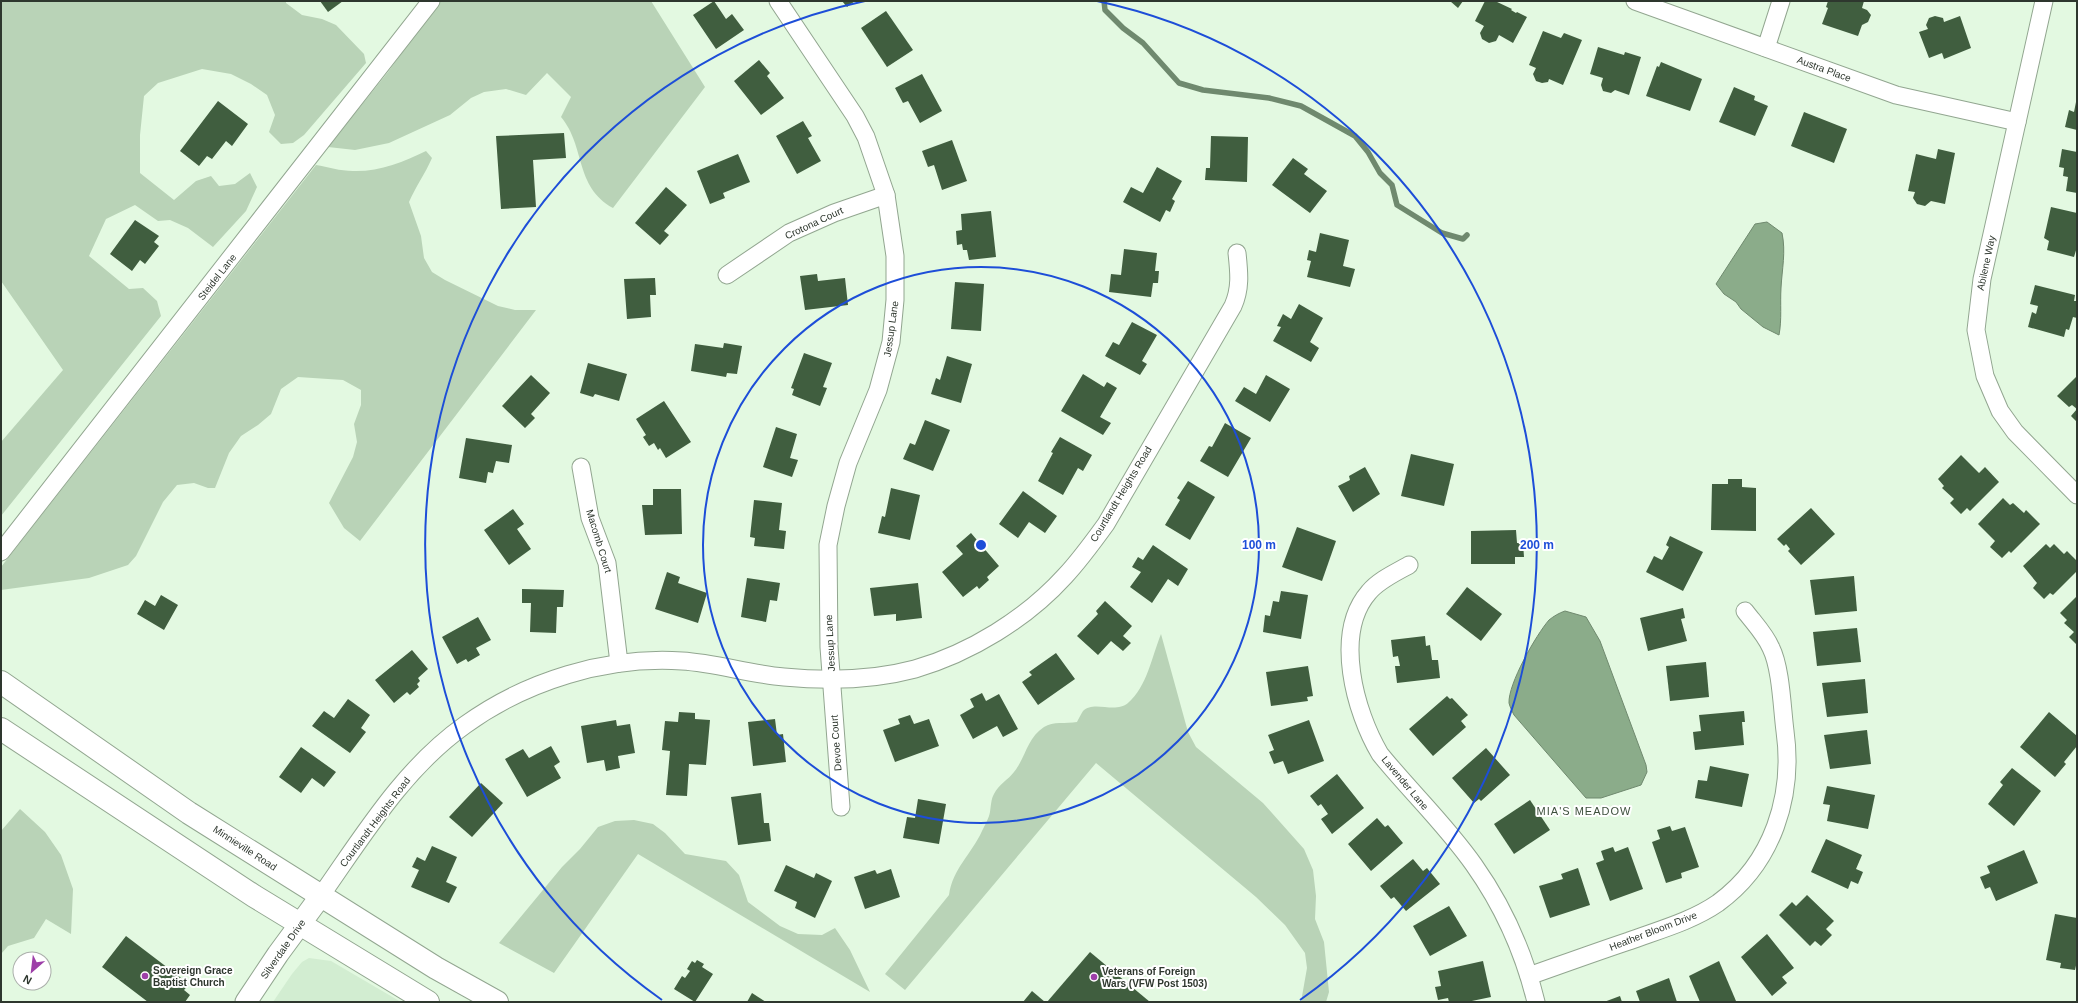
<svg xmlns="http://www.w3.org/2000/svg" width="2078" height="1003" viewBox="0 0 2078 1003" font-family="Helvetica,sans-serif">
<style>
.built{fill:#d2edd1}
.green{fill:#b9d3b7}
.water{fill:#8bac8a;stroke:#6f896e}
.lines{fill:none;stroke-linecap:round;stroke-linejoin:round}
.stream{stroke:#6f896e;stroke-width:5.5}
.building{fill:#405e3f}
.minor-casing{stroke:#92a690;stroke-width:19}
.tertiary-casing{stroke:#92a690;stroke-width:23}
.primary-casing{stroke:#92a690;stroke-width:24}
.minor{stroke:#fff;stroke-width:17}
.tertiary{stroke:#fff;stroke-width:21}
.primary{stroke:#fff;stroke-width:22}
.ring{fill:none;stroke:#1d4ed8;stroke-width:2}
.poi-dot{fill:#9d3fa8;stroke:#fff;stroke-width:1.5}
.labels{text-anchor:middle;dominant-baseline:central;stroke-width:4;stroke-linejoin:round;paint-order:stroke}
.street-label{font-size:10px;fill:#2e372e;stroke:#fff}
.poi-label{font-size:10px;font-weight:bold;fill:#2e372e;stroke:#fff;text-anchor:start}
.neighbourhood-label{font-size:11px;letter-spacing:1px;fill:#3d4f3c;stroke:#fff}
.centre{fill:#1d4ed8;stroke:#fff;stroke-width:2}
.ring-label{font-size:12px;text-anchor:middle;font-weight:bold;fill:#1d4ed8;stroke:#fff;stroke-width:4;stroke-linejoin:round;paint-order:stroke}
</style>
<rect width="100%" height="100%" fill="#e3f9e1"/>
<path class="built" d="M309,958L331,961L401,1002H273L292,974L302,962Z"/>
<g class="green">
<path d="M1,1H286V3L302,15L322,19L336,25L364,54L366,63L304,135L293,143L281,144L269,132L275,115L267,95L251,84L231,74L202,69L158,83L144,96L140,135V173L174,200L196,181L211,176L219,186L235,184L250,173L257,187L246,211L213,247L188,228L170,220L158,221L135,205L106,219L89,256L129,289L143,288L157,301L161,316L1,516V442L63,370L1,281Z"/>
<path d="M439,1H651L705,87L613,208C574,186 586,147 561,117L571,97L547,73L526,95L506,89L484,92L471,98L450,115L389,143L355,150L328,147L388,72Z"/>
<path d="M426,151L432,158C425,174 416,186 409,202L421,236L424,258L432,272L445,280L498,306L515,310H536L360,541L344,528L329,503L353,457L357,442L354,424L361,405V390L343,380L298,377L281,389L271,414L258,425L241,436L229,453L215,488H208L194,483L177,485L163,502L136,556L128,565L89,578L1,590V567L316,165C328,167 340,171 353,171C378,172 404,162 426,151Z"/>
<path d="M1161,634L1188,732L1196,747L1263,803L1304,849L1313,870L1316,896L1315,919L1324,942L1329,992L1326,1002H1301L1307,968L1305,953L1285,925L1256,897L1096,763L905,990L885,974L949,895C953,868 971,855 982,831C985,825 989,818 990,812C991,806 991,799 994,794C999,784 1008,780 1014,772C1026,757 1027,738 1044,727C1053,721 1066,724 1077,722C1079,718 1081,714 1083,711C1094,700 1115,714 1128,703C1147,687 1152,656 1161,634Z"/>
<path d="M20,809L45,832L61,855L73,889L71,934L46,919L34,938L8,946L1,954V831Z"/>
<path d="M634,820L653,824L665,833L685,854L726,861L739,875L748,902L780,926L798,934L822,935L835,928L850,950L870,992L638,854L554,973L499,943L562,867L580,849L598,827L615,821Z"/>
</g>
<g class="water">
<path d="M1767,222L1782,233C1786,252 1782,269 1781,288C1780,304 1782,319 1779,335L1763,327L1741,309L1736,302L1724,294L1716,284L1755,224Z"/>
<path d="M1565,611L1586,617L1600,641L1646,765L1647,772L1641,785L1601,798H1586L1514,715C1512,711 1510,707 1509,703C1508,684 1536,635 1549,620C1554,616 1559,613 1565,611Z"/>
</g>
<g class="lines">
<path class="stream" d="M1104,1L1105,10L1123,28L1143,43L1179,83L1203,90L1269,98L1301,106L1355,136L1368,152L1380,173L1392,185L1397,205L1442,233L1463,239L1467,235"/>
</g>
<g class="building">
<path d="M320,1H343L328,12Z"/>
<path d="M714,1L726,19L732,14L744,30L716,49L693,15Z"/>
<path d="M842,1H855L847,7Z"/>
<path d="M1450,1H1463L1458,8Z"/>
<path d="M1485,1H1495L1512,9L1511,10L1516,13L1517,12L1527,17L1513,43L1499,35L1496,41L1489,43L1482,39L1480,33L1484,26L1475,21Z"/>
<path d="M1828,1H1864L1862,8L1867,10L1871,15L1868,22L1862,25L1858,36L1822,24L1828,8L1826,7Z"/>
<path d="M886,11L913,50L887,67L861,28Z"/>
<path d="M1935,16L1943,18L1944,22L1960,16L1971,48L1944,59L1942,53L1929,58L1919,32L1928,29L1926,25L1929,18Z"/>
<path d="M1543,31L1561,38L1564,33L1582,40L1563,85L1549,79L1548,82L1542,83L1536,81L1533,74L1536,68L1529,65Z"/>
<path d="M1598,47L1624,55L1625,52L1641,57L1629,95L1615,90L1611,93L1603,91L1601,85L1603,78L1590,74Z"/>
<path d="M759,60L770,73L767,76L784,98L761,115L734,81Z"/>
<path d="M1661,62L1702,79L1690,111L1646,96L1657,66L1659,67Z"/>
<path d="M922,74L942,111L920,123L908,101L903,103L895,88Z"/>
<path d="M1734,87L1755,96L1754,100L1768,106L1755,136L1719,122Z"/>
<path d="M218,101L248,124L232,146L226,141L212,159L207,156L199,166L180,151Z"/>
<path d="M2076,102H2077V130L2065,127L2069,110L2074,112Z"/>
<path d="M1804,112L1847,129L1834,163L1791,146Z"/>
<path d="M803,121L812,136L808,138L821,161L797,174L776,136Z"/>
<path d="M564,133L566,158L533,160L536,207L501,209L496,136Z"/>
<path d="M1211,136L1248,137L1247,182L1205,180L1206,168H1210Z"/>
<path d="M952,140L967,181L942,190L934,165L928,167L922,151Z"/>
<path d="M1938,149L1955,153L1945,204L1931,201L1925,206L1917,204L1913,198L1915,192L1908,191L1916,154L1936,159Z"/>
<path d="M2062,149L2077,152V193L2066,191L2068,177L2063,176L2064,168L2059,167Z"/>
<path d="M738,154L750,182L723,193L725,198L710,204L697,171Z"/>
<path d="M1293,158L1308,169L1304,174L1327,191L1310,213L1272,185Z"/>
<path d="M1157,167L1182,181L1172,199L1175,201L1170,212L1166,210L1160,222L1123,202L1131,187L1143,193Z"/>
<path d="M666,187L687,205L664,231L669,235L660,245L635,223Z"/>
<path d="M2051,207L2077,213V247L2074,257L2047,250L2049,241L2044,238Z"/>
<path d="M991,211L996,257L969,260L967,250H963L962,244L957,245L956,231L962,230L961,214Z"/>
<path d="M135,220L159,236L154,242L159,246L145,264L140,260L132,271L110,254Z"/>
<path d="M1320,233L1349,240L1343,266L1355,269L1350,287L1307,277L1311,261L1307,260L1309,250L1316,252Z"/>
<path d="M1124,249L1157,253L1155,271H1159L1158,283H1153L1151,297L1109,292L1111,274L1121,275Z"/>
<path d="M817,274L818,281L845,278L848,305L805,310L800,276Z"/>
<path d="M655,278L656,295H650L651,317L627,319L624,279Z"/>
<path d="M955,282L984,284L981,331L951,329Z"/>
<path d="M2035,285L2075,295L2074,301H2077V318L2073,317L2069,330L2066,329L2064,337L2028,327L2032,312L2036,314L2038,306L2030,304Z"/>
<path d="M1299,304L1323,318L1310,342L1319,348L1311,362L1273,341L1281,327L1277,326L1283,314L1291,319Z"/>
<path d="M1132,322L1157,335L1142,361L1147,364L1140,375L1105,356L1113,342L1119,345Z"/>
<path d="M724,343L742,346L737,374L727,373L726,377L691,371L695,344L723,348Z"/>
<path d="M804,353L832,363L823,387L827,388L820,406L792,395L794,389L791,388Z"/>
<path d="M947,356L972,364L961,403L931,394L936,378L940,380Z"/>
<path d="M588,363L627,374L619,401L595,394L593,397L580,393Z"/>
<path d="M1083,374L1104,387L1107,382L1117,388L1100,417L1111,423L1103,435L1061,411Z"/>
<path d="M531,375L550,393L531,414L535,418L525,428L502,406Z"/>
<path d="M1266,375L1290,389L1270,422L1235,401L1244,387L1256,394Z"/>
<path d="M2077,376V422L2071,416L2077,409L2072,405L2069,407L2057,396Z"/>
<path d="M664,401L691,442L666,458L660,448L658,450L654,443L649,446L643,437L646,435L636,419Z"/>
<path d="M925,420L950,430L933,471L903,459L910,443L915,445Z"/>
<path d="M1225,423L1251,438L1228,477L1200,461L1209,446L1212,447Z"/>
<path d="M776,427L797,434L790,458L798,460L792,477L763,467Z"/>
<path d="M1060,437L1092,455L1083,471L1078,468L1063,495L1038,481L1053,453L1051,452Z"/>
<path d="M466,438L512,445L509,463L496,461L493,473L488,472L486,483L459,478Z"/>
<path d="M1411,454L1454,464L1444,506L1401,496Z"/>
<path d="M1961,455L1979,473L1985,467L1999,482L1970,511L1967,508L1961,514L1950,503L1954,499L1942,488L1944,486L1938,479Z"/>
<path d="M1365,467L1380,494L1353,512L1338,486L1350,480L1349,476Z"/>
<path d="M1728,479H1742V487L1756,488V531L1711,530L1712,484H1728Z"/>
<path d="M1188,481L1215,497L1190,540L1165,525L1180,500L1177,498Z"/>
<path d="M891,488L920,495L910,540L878,533L882,516L885,517Z"/>
<path d="M653,489H681L682,534L645,535L642,505H653Z"/>
<path d="M1023,491L1057,516L1045,533L1029,522L1018,538L999,524Z"/>
<path d="M2003,498L2010,505L2013,503L2024,513L2026,510L2040,524L2011,553L2009,551L2002,558L1990,547L1995,541L1978,524Z"/>
<path d="M754,500L782,503L779,530L786,531L784,549L754,546L755,538L750,537Z"/>
<path d="M1811,508L1835,534L1801,565L1788,551L1790,549L1786,544L1784,546L1777,539Z"/>
<path d="M513,509L524,524L517,529L531,549L509,565L484,530Z"/>
<path d="M1297,527L1336,541L1322,581L1282,567Z"/>
<path d="M1516,530L1517,543H1523L1524,557H1515V564H1471V531Z"/>
<path d="M971,533L999,566L987,577L989,580L979,589L977,586L963,597L942,572L963,554L956,546Z"/>
<path d="M1670,536L1703,552L1683,591L1646,572L1654,556L1662,560L1669,547L1666,545Z"/>
<path d="M2046,544L2050,548L2054,544L2064,554L2067,551L2077,561V571L2053,595L2050,593L2044,599L2033,588L2037,583L2023,566Z"/>
<path d="M1153,545L1188,569L1178,586L1168,579L1152,603L1130,587L1141,572L1132,567L1138,557L1143,560Z"/>
<path d="M667,572L680,577L678,583L707,593L698,623L655,609Z"/>
<path d="M1854,576L1857,611L1815,615L1810,580Z"/>
<path d="M747,578L780,583L777,601L770,600L766,622L741,617Z"/>
<path d="M918,583L922,618L896,621V614L874,616L870,588Z"/>
<path d="M1467,587L1502,614L1481,641L1446,614Z"/>
<path d="M522,589L564,590L563,607H557L556,633L530,632L531,603H522Z"/>
<path d="M1281,591L1308,595L1301,639L1263,632L1265,615L1270,616L1273,601L1279,602Z"/>
<path d="M161,595L178,605L164,630L137,614L145,600L155,606Z"/>
<path d="M2077,596V645L2069,637L2074,632L2064,623L2067,620L2060,613Z"/>
<path d="M1105,601L1132,626L1123,636L1131,643L1123,651L1111,641L1098,655L1077,636L1098,614L1096,611Z"/>
<path d="M1683,608L1685,618L1681,619L1687,641L1648,651L1640,618Z"/>
<path d="M478,617L491,640L476,648L480,655L468,662L466,659L457,664L442,637Z"/>
<path d="M1857,628L1861,662L1817,666L1813,632Z"/>
<path d="M1425,636L1426,646L1430,645L1432,660H1438L1440,678L1397,683L1395,666H1400L1398,656L1393,657L1391,640Z"/>
<path d="M412,650L428,669L418,678L420,681L417,684L419,687L410,695L407,692L394,703L375,680Z"/>
<path d="M1056,653L1075,679L1038,705L1022,682L1032,675L1029,672Z"/>
<path d="M1706,662L1709,697L1670,701L1666,666Z"/>
<path d="M1308,666L1313,696L1307,697L1308,701L1271,706L1266,672Z"/>
<path d="M1865,679L1868,713L1827,717L1822,683Z"/>
<path d="M982,693L986,701L999,694L1018,729L1003,737L997,726L973,739L960,715L974,707L970,699Z"/>
<path d="M1447,696L1450,699L1452,698L1468,715L1461,721L1466,727L1433,756L1409,729Z"/>
<path d="M348,699L370,715L361,728L366,732L350,753L312,726L324,711L334,718Z"/>
<path d="M1744,711L1745,722H1742L1744,745L1695,750L1693,732L1701,731L1699,715Z"/>
<path d="M679,712L695,713V719L710,720L706,765L689,764L687,796L666,795L670,751L662,750L665,721L678,722Z"/>
<path d="M2049,712L2077,736V746L2064,762L2066,764L2055,777L2020,747Z"/>
<path d="M910,715L914,724L929,719L939,746L895,762L883,730L900,724L898,719Z"/>
<path d="M775,719L777,735L783,734L786,762L753,766L748,722Z"/>
<path d="M616,720L617,726L630,724L635,753L618,756L620,768L606,771L604,760L587,763L581,726Z"/>
<path d="M1309,720L1324,761L1288,774L1283,761L1274,764L1269,752L1274,750L1268,735Z"/>
<path d="M1867,730L1871,764L1830,769L1824,735Z"/>
<path d="M551,746L560,762L554,766L561,778L527,797L505,759L523,749L529,758Z"/>
<path d="M301,747L336,772L324,787L312,778L301,793L279,777Z"/>
<path d="M1486,748L1510,775L1481,801L1479,799L1474,803L1452,778Z"/>
<path d="M1710,766L1749,774L1742,807L1695,798L1698,780L1707,781Z"/>
<path d="M2012,768L2041,791L2014,826L1988,804L2003,785L2000,782Z"/>
<path d="M1337,774L1364,808L1332,834L1321,819L1328,814L1321,804L1318,806L1310,796Z"/>
<path d="M481,783L503,803L472,837L449,817Z"/>
<path d="M1827,786L1875,795L1868,829L1827,821L1830,805L1823,804Z"/>
<path d="M761,793L764,823H769L771,841L738,845L731,797Z"/>
<path d="M918,799L946,804L939,844L903,838L907,817L915,818Z"/>
<path d="M1530,800L1550,830L1514,854L1494,824Z"/>
<path d="M1377,818L1385,827L1388,825L1403,843L1371,871L1348,844Z"/>
<path d="M1670,826L1672,831L1685,827L1699,867L1681,873L1682,878L1666,883L1652,842L1660,839L1657,830Z"/>
<path d="M1826,839L1862,855L1856,869L1863,872L1858,884L1851,881L1848,889L1811,872Z"/>
<path d="M432,846L457,857L446,882L457,887L449,903L411,887L419,870L412,867L417,857L425,861Z"/>
<path d="M1613,847L1615,852L1628,847L1643,889L1610,901L1596,863L1604,860L1601,851Z"/>
<path d="M2024,850L2038,883L1996,901L1990,887L1985,889L1980,877L1990,873L1987,866Z"/>
<path d="M1413,859L1423,871L1427,868L1440,884L1406,911L1394,897L1391,899L1380,886Z"/>
<path d="M786,865L814,878L816,873L832,881L815,918L795,908L797,902L774,891Z"/>
<path d="M1578,868L1590,905L1550,918L1539,886L1563,879L1561,874Z"/>
<path d="M891,869L900,897L865,909L854,877L875,870L877,874Z"/>
<path d="M1807,895L1834,921L1826,929L1832,935L1821,946L1815,941L1810,946L1779,915L1792,902L1796,906Z"/>
<path d="M1449,906L1467,936L1430,956L1413,926Z"/>
<path d="M2055,914L2077,918V961L2075,970L2060,968L2061,963L2046,960Z"/>
<path d="M1767,934L1794,968L1782,977L1787,983L1772,996L1741,957Z"/>
<path d="M126,936L189,984L184,990L190,995L185,1002H148L102,967Z"/>
<path d="M1090,952L1150,1002H1047Z"/>
<path d="M697,960L704,964L702,967L713,974L695,1002L674,989L682,976L685,978L690,971L687,969L692,961L695,963Z"/>
<path d="M1483,961L1491,997L1467,1002H1449L1448,998L1438,1000L1435,987L1441,986L1438,971Z"/>
<path d="M1719,961L1736,1001L1700,1002L1689,976Z"/>
<path d="M1669,978L1677,1002H1640L1636,991Z"/>
<path d="M1032,991L1045,1002H1023Z"/>
<path d="M752,993L766,1002H747Z"/>
<path d="M1620,996L1622,1002H1604Z"/>
</g>
<g class="lines">
<g class="minor-casing">
<g id="minor">
<path d="M778,1L855,116L866,137L886,195L895,256V300L891,342L878,390L848,463L836,506L828,545L829,647L841,807"/>
<path d="M1635,1L1896,95L2017,122"/>
<path d="M2044,1L1982,279L1976,330L1985,376L2000,411L2015,432L2077,495"/>
<path d="M1766,48L1781,1"/>
<path d="M727,275L789,233L834,213L886,195"/>
<path d="M581,467L590,518L607,563L619,663"/>
<path d="M1,552L431,1"/>
<path d="M1409,565C1395,573 1379,580 1369,592C1333,633 1355,712 1380,754C1410,791 1446,825 1474,865C1503,906 1524,953 1536,1002"/>
<path d="M320,897C363,836 403,769 465,725C526,681 606,656 682,661C716,663 749,674 784,677C826,681 874,680 915,669C970,653 1026,619 1065,576C1080,560 1093,542 1106,524L1233,306C1241,288 1239,272 1237,253"/>
<path d="M1529,976C1563,964 1596,952 1629,941C1659,930 1692,921 1718,903C1773,863 1794,796 1785,731C1782,708 1781,668 1771,648C1765,634 1754,623 1745,611"/>
</g>
</g>
<g class="tertiary-casing">
<path id="tertiary" d="M246,1002L278,954L320,897"/>
</g>
<g class="primary-casing">
<g id="primary">
<path d="M1,682L189,813L436,968L497,1002"/>
<path d="M1,729L254,896L428,1002"/>
</g>
</g>
<use href="#minor" class="minor"/>
<use href="#tertiary" class="tertiary"/>
<use href="#primary" class="primary"/>
</g>
<g class="ring">
<circle cx="981" cy="545" r="278"/>
<path d="M662 1000A556 556 0 0 1 865 1M1097 1A556 556 0 0 1 1300 1000"/>
</g>
<g class="poi-dot">
<circle cx="145" cy="976" r="4"/>
<circle cx="1094" cy="977" r="4"/>
</g>
<g class="labels">
<g class="street-label">
<text transform="translate(1824 69) rotate(20)">Austra Place</text>
<text transform="translate(814 223) rotate(-25)">Crotona Court</text>
<text transform="translate(1986 263) rotate(-78)">Abilene Way</text>
<text transform="translate(217 277) rotate(-52)">Steidel Lane</text>
<text transform="translate(891 329) rotate(-82)">Jessup Lane</text>
<text transform="translate(1121 494) rotate(-59)">Courtlandt Heights Road</text>
<text transform="translate(599 541) rotate(73)">Macomb Court</text>
<text transform="translate(830 643) rotate(-93)">Jessup Lane</text>
<text transform="translate(836 743) rotate(-94)">Devoe Court</text>
<text transform="translate(1405 783) rotate(50)">Lavender Lane</text>
<text transform="translate(375 822) rotate(-53)">Courtlandt Heights Road</text>
<text transform="translate(245 848) rotate(33)">Minnieville Road</text>
<text transform="translate(1653 931) rotate(-21)">Heather Bloom Drive</text>
<text transform="translate(283 949) rotate(-55)">Silverdale Drive</text>
</g>
<g class="poi-label">
<text x="153" y="970">Sovereign Grace<tspan x="153" dy="12">Baptist Church</tspan></text>
<text x="1102" y="971">Veterans of Foreign<tspan x="1102" dy="12">Wars (VFW Post 1503)</tspan></text>
</g>
<g class="neighbourhood-label">
<text x="1584" y="811">MIA'S MEADOW</text>
</g>
</g>
<circle cx="981" cy="545" r="6" class="centre"/>
<g class="ring-label">
<text x="1259" y="549">100 m</text>
<text x="1537" y="549">200 m</text>
</g>
<rect width="2078" height="1003" fill="none" stroke="#2e372e" stroke-width="4"/>
<g transform="translate(32 971) rotate(208)"><circle r="19" fill="#ffffff" stroke="#abafab"/>
<path d="M0-3L7 15L0 10L-7 15Z" fill="#9d3fa8"/>
<text y="-6" font-size="11" font-weight="bold" text-anchor="middle" fill="#2e372e">N</text>
</g>
</svg>
